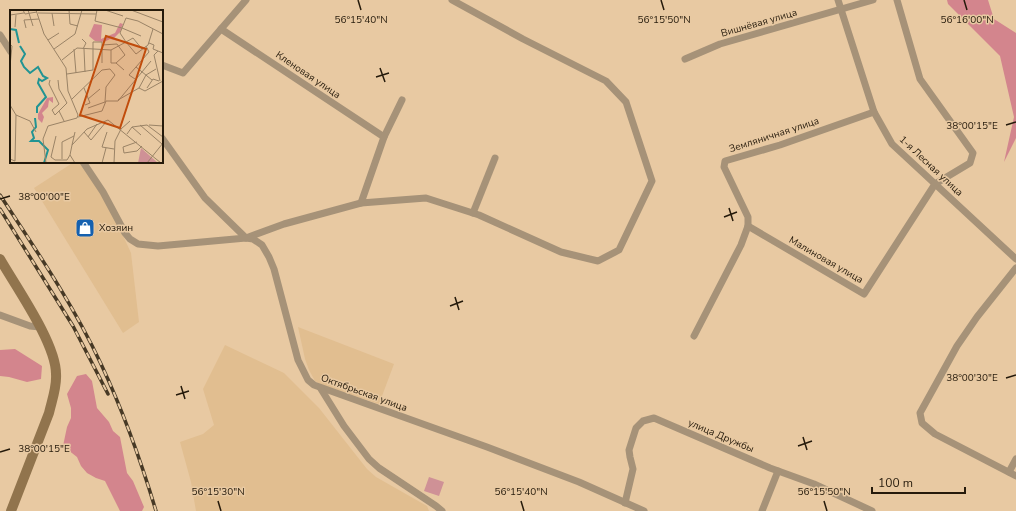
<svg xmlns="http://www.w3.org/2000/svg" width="1016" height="511" viewBox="0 0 1016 511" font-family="'Nunito Sans',sans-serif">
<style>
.built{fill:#e1be90}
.green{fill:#cf9196}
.forest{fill:#d3858d}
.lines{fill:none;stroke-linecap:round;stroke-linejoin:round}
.street{stroke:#a69278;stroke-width:7}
.secondary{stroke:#91744d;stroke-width:10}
.rail-casing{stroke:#473925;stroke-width:3.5}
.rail{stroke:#e8c9a2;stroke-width:2;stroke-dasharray:6;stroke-linecap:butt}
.ticks{fill:none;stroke:#251a0b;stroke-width:1.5}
.labels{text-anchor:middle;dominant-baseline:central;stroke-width:3;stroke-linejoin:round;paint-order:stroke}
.street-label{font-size:10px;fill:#251a0b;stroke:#e8c9a2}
.poi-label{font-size:10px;fill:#251a0b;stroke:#e8c9a2;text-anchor:start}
.inset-river{fill:none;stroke:#219493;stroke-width:2}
.inset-road{fill:none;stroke:#9a8366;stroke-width:1}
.view{fill:#c14c0c;fill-opacity:0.15;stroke:#c14c0c;stroke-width:2}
.inset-edge{fill:none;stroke:#251a0b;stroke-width:2}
.ticks-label{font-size:10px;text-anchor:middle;fill:#251a0b;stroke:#e8c9a2;stroke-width:3;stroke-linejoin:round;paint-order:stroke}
</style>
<rect width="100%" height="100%" fill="#e8c9a2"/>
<g class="built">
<path d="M74,162H83L103,192L131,253L139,322L123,333L34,188Z"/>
<path d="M298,327L394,364L379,404L322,385L315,381L309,370L305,359Z"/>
<path d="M225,345L284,373L319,408L367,469L376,477L427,506L429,511H196L191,482L180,442L203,434L214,425L203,389Z"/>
</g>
<path class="green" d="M429,477L444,482L439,496L424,491Z"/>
<g class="forest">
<path d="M947,0H988L994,19L1016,33V138L1004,162L1014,117L1000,56L948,4Z"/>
<path d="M15,349L42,366L41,379L27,382L9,377L0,376V350Z"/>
<path d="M86,374L92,381L97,408L109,422L113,431L120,437L127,473L133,481L144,507L142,511H120L105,481L96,478L87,473L81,466L77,457L63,446L67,427L71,418V408L67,394L77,376Z"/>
</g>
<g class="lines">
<g class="street">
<path d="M838,0L874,112L892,144L1016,259"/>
<path d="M221,29L384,137"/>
<path d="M0,35L11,52"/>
<path d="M685,59L720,44L873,0"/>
<path d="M162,65L183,73L246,0"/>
<path d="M162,138L205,198L246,238L284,224L361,203L426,198L479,215L561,252L598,261L619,250L652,181L626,102L606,81L523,39L452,0"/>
<path d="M83,162L103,192L125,233L130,239L138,244L158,246L246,238L253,239L262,245L269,257L274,269L298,360L308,380L314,385L487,447L579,482L644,511"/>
<path d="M361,203L384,137L402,100"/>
<path d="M473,213L495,158"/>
<path d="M748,226L864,294L935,184L970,163L973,153L920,79L897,0"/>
<path d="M1016,268L977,317L957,346L920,413L922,423L935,434L1016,476"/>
<path d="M0,315L30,326L40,327"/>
<path d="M694,336L741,245L748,226V217L724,167L725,161L780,145L874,112"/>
<path d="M321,389L344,426L369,459L379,468L436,506L442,511"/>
<path d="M1009,472L1016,459"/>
<path d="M625,503L633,469L630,457L629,450L636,428L643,421L654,418L770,468L814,484L872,511"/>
<path d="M762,511L778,471"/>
</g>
<path class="secondary" d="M0,259C16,287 56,343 56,374C57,387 52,400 49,413L11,511"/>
<g class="rail-casing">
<g id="rail">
<path d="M0,195C36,250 73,304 101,364C123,411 141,461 156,511"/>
<path d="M0,209L73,326L108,394"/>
</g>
</g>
<use href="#rail" class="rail"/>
</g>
<path class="ticks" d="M358,0L361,10M661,0L664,10M964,0L967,10M380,68L385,82M376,77L389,73M1006,125L1016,122M0,199L10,196M729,208L733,221M724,217L737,212M455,297L459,310M450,306L463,301M1006,378L1016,375M181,386L185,399M176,395L189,391M803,437L807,450M798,446L812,441M0,452L10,449M218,501L221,511M521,501L524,511M824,501L827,511"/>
<defs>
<g id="shop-square" transform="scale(1)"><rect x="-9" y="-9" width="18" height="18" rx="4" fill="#1460af" stroke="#e8c9a2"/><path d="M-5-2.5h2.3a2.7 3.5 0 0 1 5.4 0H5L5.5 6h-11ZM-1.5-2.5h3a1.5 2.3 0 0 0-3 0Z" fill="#fff"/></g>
</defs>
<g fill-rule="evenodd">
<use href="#shop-square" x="85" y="228"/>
</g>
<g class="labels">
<g class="street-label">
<text transform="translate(759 23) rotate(-16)">Вишнёвая улица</text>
<text transform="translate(308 75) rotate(34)">Кленовая улица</text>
<text transform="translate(774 135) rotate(-18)">Земляничная улица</text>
<text transform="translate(931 166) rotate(43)">1-я Лесная улица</text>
<text transform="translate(826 260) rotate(30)">Малиновая улица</text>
<text transform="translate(364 393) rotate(20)">Октябрьская улица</text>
<text transform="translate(721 436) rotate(23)">улица Дружбы</text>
</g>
<g class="poi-label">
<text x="99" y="228">Хозяин</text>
</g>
</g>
<g transform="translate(10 10)">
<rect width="153" height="153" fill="#e8c9a2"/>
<path d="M131,138L148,153H116H128Z" fill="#cf9196"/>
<path d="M110,13L113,14L110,22L104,28L108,31L100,29L94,32L85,31L79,26L84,14L92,15L91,29L105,23ZM43,87V93L39,90L38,97L32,103L34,107L32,113L28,109V104L37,88Z" fill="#d3858d"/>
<path class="inset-river" d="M0,19L6,20L9,33M10,36L15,44L11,51L14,57L20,63L28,57L33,66L37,68L32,71L29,69L28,73L36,87L27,97V103M25,108L26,117L22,122L24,128L21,131H29L38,140L34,153"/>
<path class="inset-road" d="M13,0L15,4L27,2M18,0L23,16M26,0L34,24L56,58L58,81L68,105L67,108L38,116L33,129M59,0L60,14L68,16M87,0L85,11L112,18M95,0L113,6M121,0L153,12M28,3L86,4M42,3L44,16M0,5L14,3M5,17L6,5M16,18L14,10L29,9M112,18L131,26M72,29L76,33L73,39M38,30L49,23M139,33L144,35L143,39L153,43M0,34L2,36L0,56M92,35L107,34L115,45L106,53M44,39L65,24L72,0M64,39L66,63M74,39L75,62M132,39L123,28L116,32L126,44L138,35L143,19M101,40V53H106L114,60M148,41L144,45L150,71M52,50L67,38L101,40L116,32L110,23L116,8L128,11L153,24M126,57L142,70M57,64L83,60V32H92V53M125,69L119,65L139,42L136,36M40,70L39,74L49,94L42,100L45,105L49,101M48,70L49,79L57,93L49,101L54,111M74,78L80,93L75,95M129,78L136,65L146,59M137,78L143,69L149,71M62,89L92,60L100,59L105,65L96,77L95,92L78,98M78,89L90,79M108,90L129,78L135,81L153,71M0,95L6,105L20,111L26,122M68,107L92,101L96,91H108L141,51M130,115L152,134M139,115L153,116M122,117L131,125M74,122L81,130L96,112M97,122L92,137L104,139M117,124L122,117L137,115L153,127M46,126L41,147L45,150H57L60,145M78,127L87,114M33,129L36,153M127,132L113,137L114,143L127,141L132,136M62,135L65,122M0,149L5,151L6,105M52,149V132L64,126M65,153L60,145L62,135L77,119L98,110L151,153M92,153L96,138M104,153L105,131L111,119L120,111M137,153L153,133"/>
<path class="view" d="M96,26L136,39L110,118L70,105Z"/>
<rect width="153" height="153" class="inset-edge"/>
</g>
<g class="ticks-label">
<text x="361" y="23">56°15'40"N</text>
<text x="664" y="23">56°15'50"N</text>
<text x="967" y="23">56°16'00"N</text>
<text x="972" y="129">38°00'15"E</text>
<text x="44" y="200">38°00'00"E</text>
<text x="972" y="381">38°00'30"E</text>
<text x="44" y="452">38°00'15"E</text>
<text x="218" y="495">56°15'30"N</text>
<text x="521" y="495">56°15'40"N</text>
<text x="824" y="495">56°15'50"N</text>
</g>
<path d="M872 487v6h93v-6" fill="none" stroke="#251a0b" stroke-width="2"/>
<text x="878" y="487" font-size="12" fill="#251a0b" stroke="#e8c9a2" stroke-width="3" paint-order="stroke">100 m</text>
</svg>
